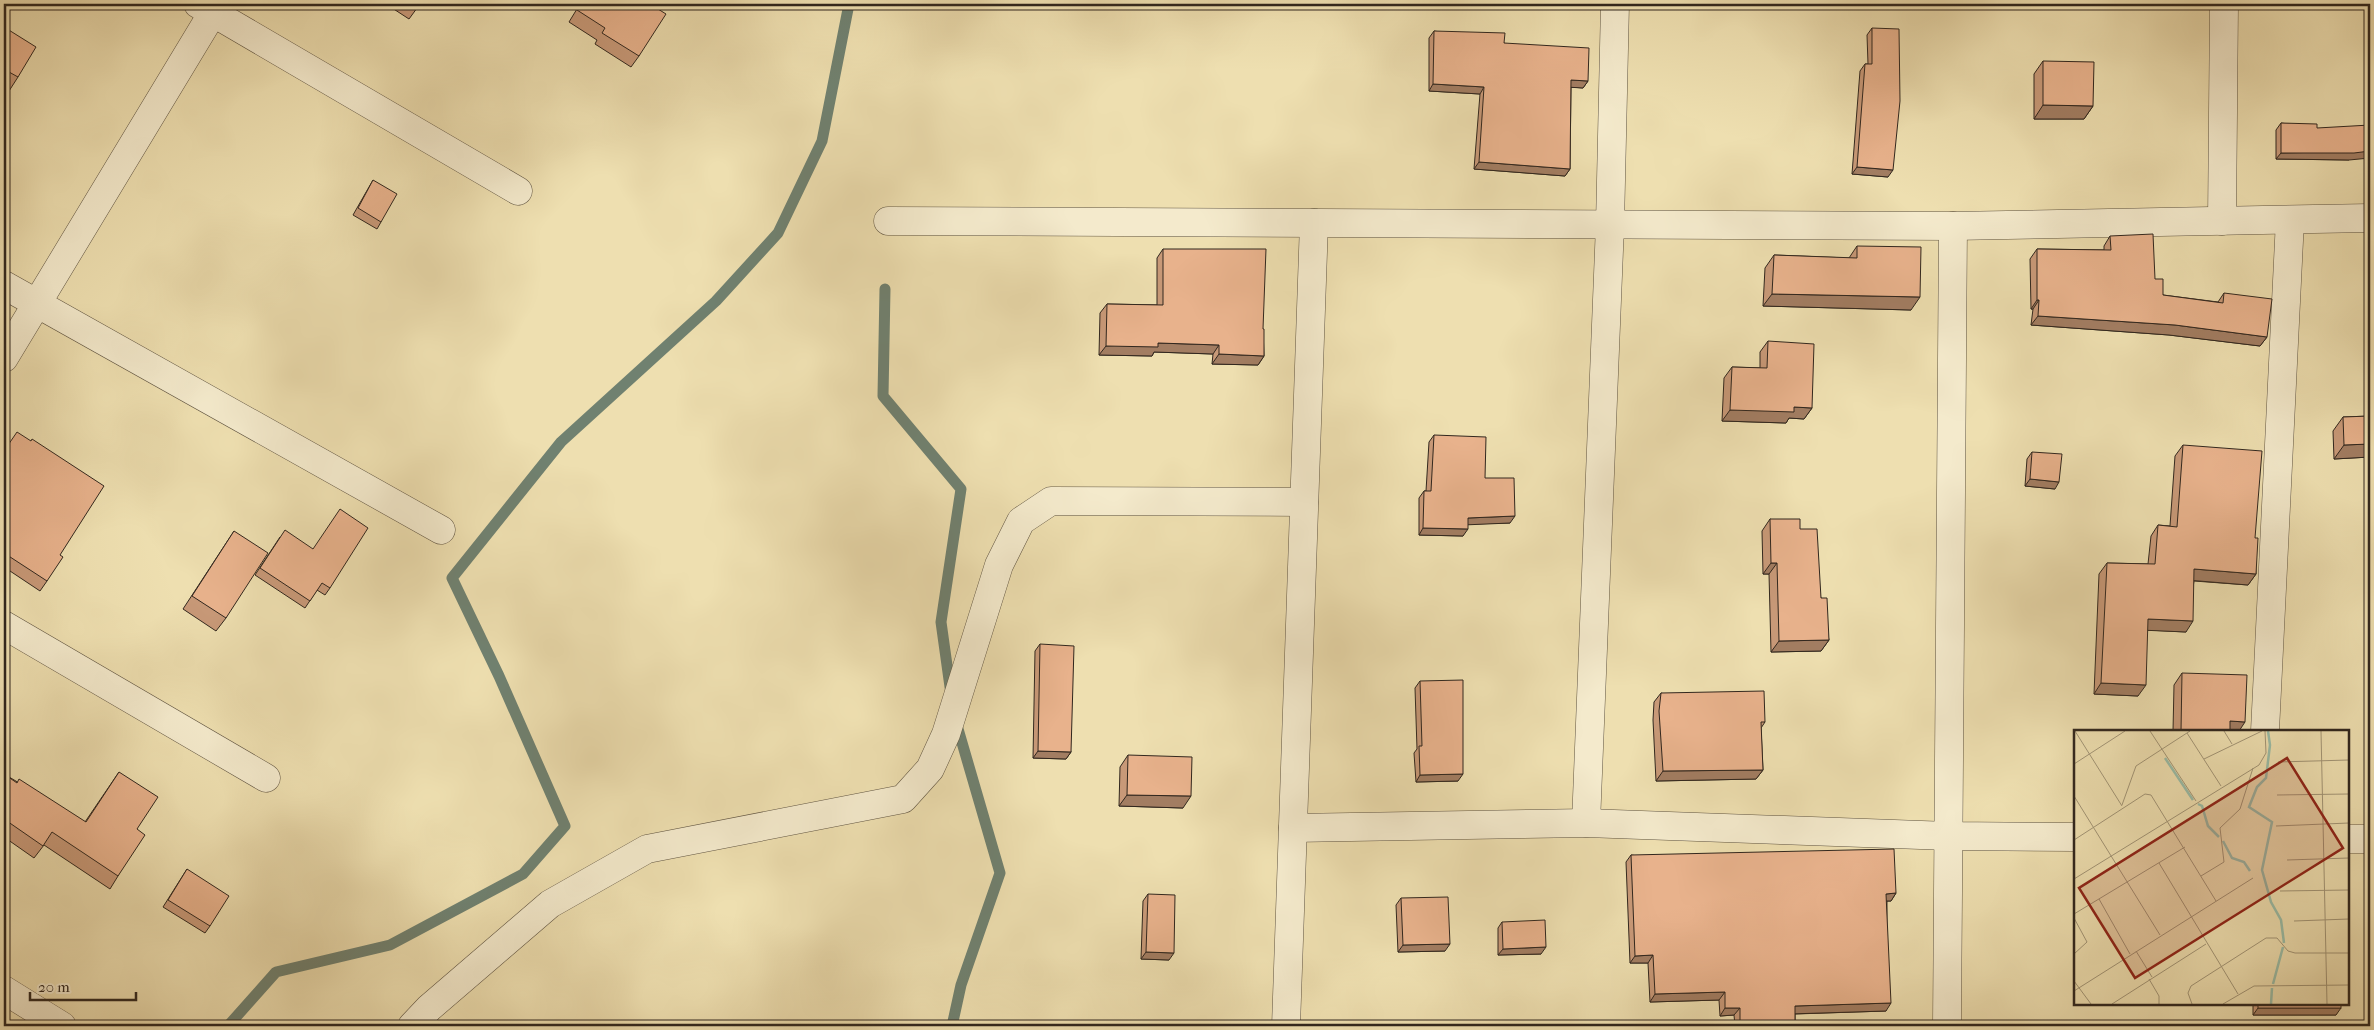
<svg xmlns="http://www.w3.org/2000/svg" width="2374" height="1030" viewBox="0 0 2374 1030" font-family="'IM FELL French Canon',serif">
<style>
.lines{fill:none;stroke-linecap:round;stroke-linejoin:round}
.stream{stroke:#708170;stroke-width:11}
.street-casing{stroke:#605542;stroke-width:29}
.street{stroke:#f4eacc;stroke-width:28}
.wall{fill:#c89978;stroke:#31271e}
.shaded-wall{fill:#a27d62;stroke:#31271e}
.building{fill:#e8b28c;stroke:#31271e}
.inset-river{fill:none;stroke:#9abda7;stroke-width:2.5}
.inset-road{fill:none;stroke:#a29576;stroke-width:1}
.view{fill:#8f2418;fill-opacity:0.15;stroke:#8f2418;stroke-width:2.5}
.inset-edge{fill:none;stroke:#31271e;stroke-width:2.5}
</style>
<rect width="100%" height="100%" fill="#eedfb0"/>
<filter id="stains"><feTurbulence type="fractalNoise" baseFrequency=".004" numOctaves="4"/><feColorMatrix values="0 0 0 0 .2 0 0 0 0 .09 0 0 0 0 .02 0 0 0 .5 -.17"/></filter>
<radialGradient id="worn" r=".72"><stop offset=".6" stop-color="#630" stop-opacity="0"/><stop offset="1" stop-color="#630" stop-opacity=".3"/></radialGradient>
<g class="lines">
<g class="stream">
<path d="M885,289L883,396L961,489L941,622L951,694"/>
<path d="M228,1026L276,972L390,945L523,874L565,826L499,676L452,578L561,442L716,301L778,233L822,141L849,4"/>
<path d="M952,1026L961,985L1000,873L956,722"/>
</g>
<g class="street-casing">
<g id="street">
<path d="M198,4L518,191"/>
<path d="M888,221L1953,226L2370,218"/>
<path d="M2222,221L2224,4"/>
<path d="M4,285L441,530"/>
<path d="M4,358L218,4"/>
<path d="M4,625L266,778"/>
<path d="M2265,731L2290,220"/>
<path d="M1586,823L1610,225L1615,4"/>
<path d="M1293,828L1586,823L1949,836L2075,837"/>
<path d="M2348,839H2370"/>
<path d="M4,990L62,1026"/>
<path d="M412,1026L429,1008L550,904L647,849L903,799L930,769L946,734L999,565L1021,521L1051,501L1304,502"/>
<path d="M1286,1026L1314,223"/>
<path d="M1947,1026L1953,226"/>
</g>
</g>
<use href="#street" class="street"/>
</g>
<g class="wall">
<path d="M386,4H420L409,19Z"/>
<path d="M580,4H650L639,56L631,67L595,44L597,40L569,22Z"/>
<path d="M4,27L18,77L9,91L4,88Z"/>
<path d="M1872,28L1888,177L1852,174L1860,71L1865,64H1868L1867,35Z"/>
<path d="M1434,31L1504,43L1588,81L1583,88L1571,87L1570,169L1565,176L1474,169L1480,94L1429,91V38Z"/>
<path d="M2043,61L2093,106L2084,119H2034V74Z"/>
<path d="M2281,123L2317,128L2349,160L2276,159V130Z"/>
<path d="M373,180L381,222L377,229L353,215Z"/>
<path d="M2110,236L2155,279L2163,295L2218,302L2224,293L2267,337L2260,346L2169,335L2031,325L2033,309H2031L2030,259L2037,249L2104,250V246Z"/>
<path d="M1857,246L1911,310L1763,306L1765,268L1774,255L1849,258Z"/>
<path d="M1163,249L1263,329L1264,356L1258,365L1212,364L1213,354L1154,352L1152,356L1099,355L1100,313L1107,304L1157,305V258Z"/>
<path d="M1768,341L1812,408L1804,419L1789,418L1786,423L1722,421L1724,378L1732,367L1760,368V352Z"/>
<path d="M2370,416V457L2334,459L2333,431L2343,417Z"/>
<path d="M1434,435L1485,478L1510,523L1468,524L1463,536L1419,535V498L1424,491H1426L1429,442Z"/>
<path d="M2183,445L2255,538L2256,574L2248,585L2194,581L2186,632L2147,630L2138,696L2094,694L2099,574L2107,563L2148,564L2151,536L2158,525L2170,526L2175,456Z"/>
<path d="M4,451L47,581L40,591L4,567Z"/>
<path d="M2032,452L2055,489L2025,486L2027,459Z"/>
<path d="M1770,519L1800,529L1821,598L1829,640L1821,651L1771,652L1769,574H1763L1762,531Z"/>
<path d="M234,531L226,618L216,631L183,609Z"/>
<path d="M280,537L330,588L325,595L317,590L305,608L255,575Z"/>
<path d="M1040,644L1071,752L1066,759L1033,758L1035,651Z"/>
<path d="M2182,673L2239,731H2173L2174,685Z"/>
<path d="M1420,681L1458,781L1416,782L1414,753L1417,749L1415,688Z"/>
<path d="M1661,693L1765,722L1761,728L1763,770L1756,779L1656,781L1653,720L1654,702Z"/>
<path d="M1128,755L1183,808L1119,806L1120,767Z"/>
<path d="M119,772L137,829L118,876L110,889L44,845L34,858L4,837V774L85,822Z"/>
<path d="M1631,855L1896,893L1891,901H1887L1886,1011L1795,1014V1026H1735L1734,1015L1720,1016L1719,1000L1650,1002L1648,963H1630L1626,862Z"/>
<path d="M187,869L210,926L205,933L163,907Z"/>
<path d="M1148,894L1169,960L1141,959L1143,901Z"/>
<path d="M1401,898L1445,951L1398,952L1396,905Z"/>
<path d="M1502,922L1541,954L1498,955V928Z"/>
<path d="M2253,1004H2341L2336,1015H2253Z"/>
</g>
<g class="shaded-wall">
<path d="M1571,80L1588,81L1583,88L1566,87Z"/>
<path d="M1433,84L1484,87L1480,94L1429,91Z"/>
<path d="M2043,105L2093,106L2084,119H2034Z"/>
<path d="M2370,151V158L2349,160L2276,159L2281,153Z"/>
<path d="M1479,162L1570,169L1565,176L1474,169Z"/>
<path d="M1857,167L1893,170L1888,177L1852,174Z"/>
<path d="M1772,294L1920,297L1911,310L1763,306Z"/>
<path d="M2037,300H2039L2033,309H2031Z"/>
<path d="M2038,316L2175,325L2267,337L2260,346L2169,335L2031,325Z"/>
<path d="M1158,343L1219,345L1213,354L1154,352L1152,356L1099,355L1106,346Z"/>
<path d="M1219,354L1264,356L1258,365L1212,364Z"/>
<path d="M1794,407L1812,408L1804,419L1789,418L1786,423L1722,421L1730,410Z"/>
<path d="M2370,444V457L2334,459L2344,445Z"/>
<path d="M2030,479L2059,482L2055,489L2025,486Z"/>
<path d="M1515,516L1510,523L1463,525L1468,518Z"/>
<path d="M1423,528L1468,529L1463,536L1419,535Z"/>
<path d="M1771,563H1777L1769,574H1763Z"/>
<path d="M2194,569L2256,574L2248,585L2187,580Z"/>
<path d="M2148,619L2193,621L2186,632L2140,630Z"/>
<path d="M1829,640L1821,651L1771,652L1779,641Z"/>
<path d="M2101,683L2146,685L2138,696L2094,694Z"/>
<path d="M2230,721L2245,722L2239,731H2223Z"/>
<path d="M1038,751L1071,752L1066,759L1033,758Z"/>
<path d="M1763,770L1756,779L1656,781L1663,771Z"/>
<path d="M1463,774L1458,781L1416,782L1420,775Z"/>
<path d="M1127,795L1191,796L1183,808L1119,806Z"/>
<path d="M1896,893L1891,901H1881L1886,894Z"/>
<path d="M1450,944L1445,951L1398,952L1403,945Z"/>
<path d="M1546,947L1541,954L1498,955L1503,949Z"/>
<path d="M1146,952L1174,953L1169,960L1141,959Z"/>
<path d="M1653,955L1648,963H1630L1635,956Z"/>
<path d="M1725,992L1719,1000L1650,1002L1655,994Z"/>
<path d="M1891,1003L1886,1011L1789,1014L1795,1006Z"/>
<path d="M1725,1008H1740L1734,1015L1720,1016Z"/>
<path d="M2258,1008H2341L2336,1015H2253Z"/>
</g>
<g class="building">
<path d="M581,4H650L666,14L639,56L602,33L605,28L577,10Z"/>
<path d="M4,27L36,47L18,77L9,72L4,80Z"/>
<path d="M1872,28L1899,29L1900,101L1893,170L1857,167L1865,64H1872Z"/>
<path d="M1434,31L1505,33L1504,43L1589,48L1588,81L1571,80L1570,169L1479,162L1484,87L1433,84Z"/>
<path d="M2043,61L2094,62L2093,106L2043,105Z"/>
<path d="M2281,123L2317,124V128L2370,125V151L2354,153H2281Z"/>
<path d="M373,180L397,194L381,222L358,208Z"/>
<path d="M2153,234L2155,279H2163V295L2223,303L2224,293L2272,299L2267,337L2175,325L2038,316L2039,300H2037V249L2111,250L2110,236Z"/>
<path d="M1857,246L1921,247L1920,297L1772,294L1774,255L1857,258Z"/>
<path d="M1163,249H1266L1263,329H1264V356L1219,354V345L1158,343V347L1106,346L1107,304L1163,305Z"/>
<path d="M1768,341L1814,344L1812,408L1794,407V412L1730,410L1732,367L1767,368Z"/>
<path d="M2370,416V444L2344,445L2343,417Z"/>
<path d="M17,432L31,441L32,439L104,486L60,555L63,557L47,581L4,553V451Z"/>
<path d="M1434,435L1486,437L1485,478H1514L1515,516L1468,518V529L1423,528L1424,491H1431Z"/>
<path d="M2183,445L2262,451L2255,538H2258L2256,574L2194,569L2193,621L2148,619L2146,685L2101,683L2107,563L2155,564L2158,525L2177,527Z"/>
<path d="M2032,452L2062,454L2059,482L2030,479Z"/>
<path d="M340,509L368,528L330,588L322,583L310,601L260,568L285,530L313,549Z"/>
<path d="M1770,519H1800V529H1817L1821,598H1827L1829,640L1779,641L1777,563H1771Z"/>
<path d="M234,531L268,553L226,618L192,596Z"/>
<path d="M1040,644L1074,646L1071,752L1038,751Z"/>
<path d="M2182,673L2247,675L2245,722L2230,721V731H2181Z"/>
<path d="M1463,680V774L1420,775L1419,746H1422L1420,681Z"/>
<path d="M1764,691L1765,722H1761L1763,770L1663,771L1659,711L1661,693Z"/>
<path d="M1128,755L1192,757L1191,796L1127,795Z"/>
<path d="M119,772L158,797L137,829L145,835L118,876L52,832L43,846L4,819V774L17,783L19,779L86,822Z"/>
<path d="M1894,849L1896,893L1886,894L1891,1003L1795,1006V1026H1740V1008H1725V992L1655,994L1653,955L1635,956L1631,855Z"/>
<path d="M187,869L229,896L210,926L168,900Z"/>
<path d="M1148,894L1175,895L1174,953L1146,952Z"/>
<path d="M1448,897L1450,944L1403,945L1401,898Z"/>
<path d="M1545,920L1546,947L1503,949L1502,922Z"/>
<rect x="2258" y="1004" width="83" height="4"/>
</g>
<g transform="translate(2074 730)">
<rect width="275" height="275" fill="#eedfb0"/>
<path class="inset-river" d="M194,1L196,15L192,48L183,57L175,77L198,92L188,140L197,172L207,190L210,213M91,28L119,70M124,74L128,76L134,96L145,107M149,111L158,128L170,132L176,141M199,254L209,217M197,274L198,258"/>
<path class="inset-road" d="M1,1L48,76M76,1L122,71M150,1L158,14M247,1L253,274M113,3L147,56M130,29L188,1M204,32L275,30M0,34L51,1M203,65L275,64M0,66L86,205M48,75L62,36L116,1M202,96L275,93M0,110L71,64L77,65L142,171M213,130L275,128M85,133L164,264M127,146L150,132L146,98L166,79L179,38M0,149L185,35L192,23L191,1M206,161L275,160M25,169L56,224M0,184L111,117M0,188L13,212L0,224M220,191L275,189M62,221L78,247M75,249L85,266V274M0,251L17,274M0,261L179,148M38,274L132,214M118,274L114,263L117,256L192,208H203L214,221L221,223H275M149,274L180,256L275,255"/>
<path class="view" d="M213,28L269,118L61,248L5,158Z"/>
<rect width="275" height="275" class="inset-edge"/>
</g>
<rect width="2374" height="1030" fill="none" stroke="#eedfb0" stroke-width="20"/>
<rect x="5" y="5" width="2364" height="1020" fill="none" stroke="#31271e" stroke-width="2.5"/>
<rect x="10" y="10" width="2354" height="1010" fill="none" stroke="#31271e"/>
<path d="M30 992v8h106v-8" fill="none" stroke="#31271e" stroke-width="2.5"/>
<text x="38" y="992" font-size="15" fill="#31271e" stroke="#f4eacc" stroke-width="4" paint-order="stroke">20 m</text>
<rect width="100%" height="100%" filter="url(#stains)"/>
<rect width="100%" height="100%" fill="url(#worn)"/>
</svg>
